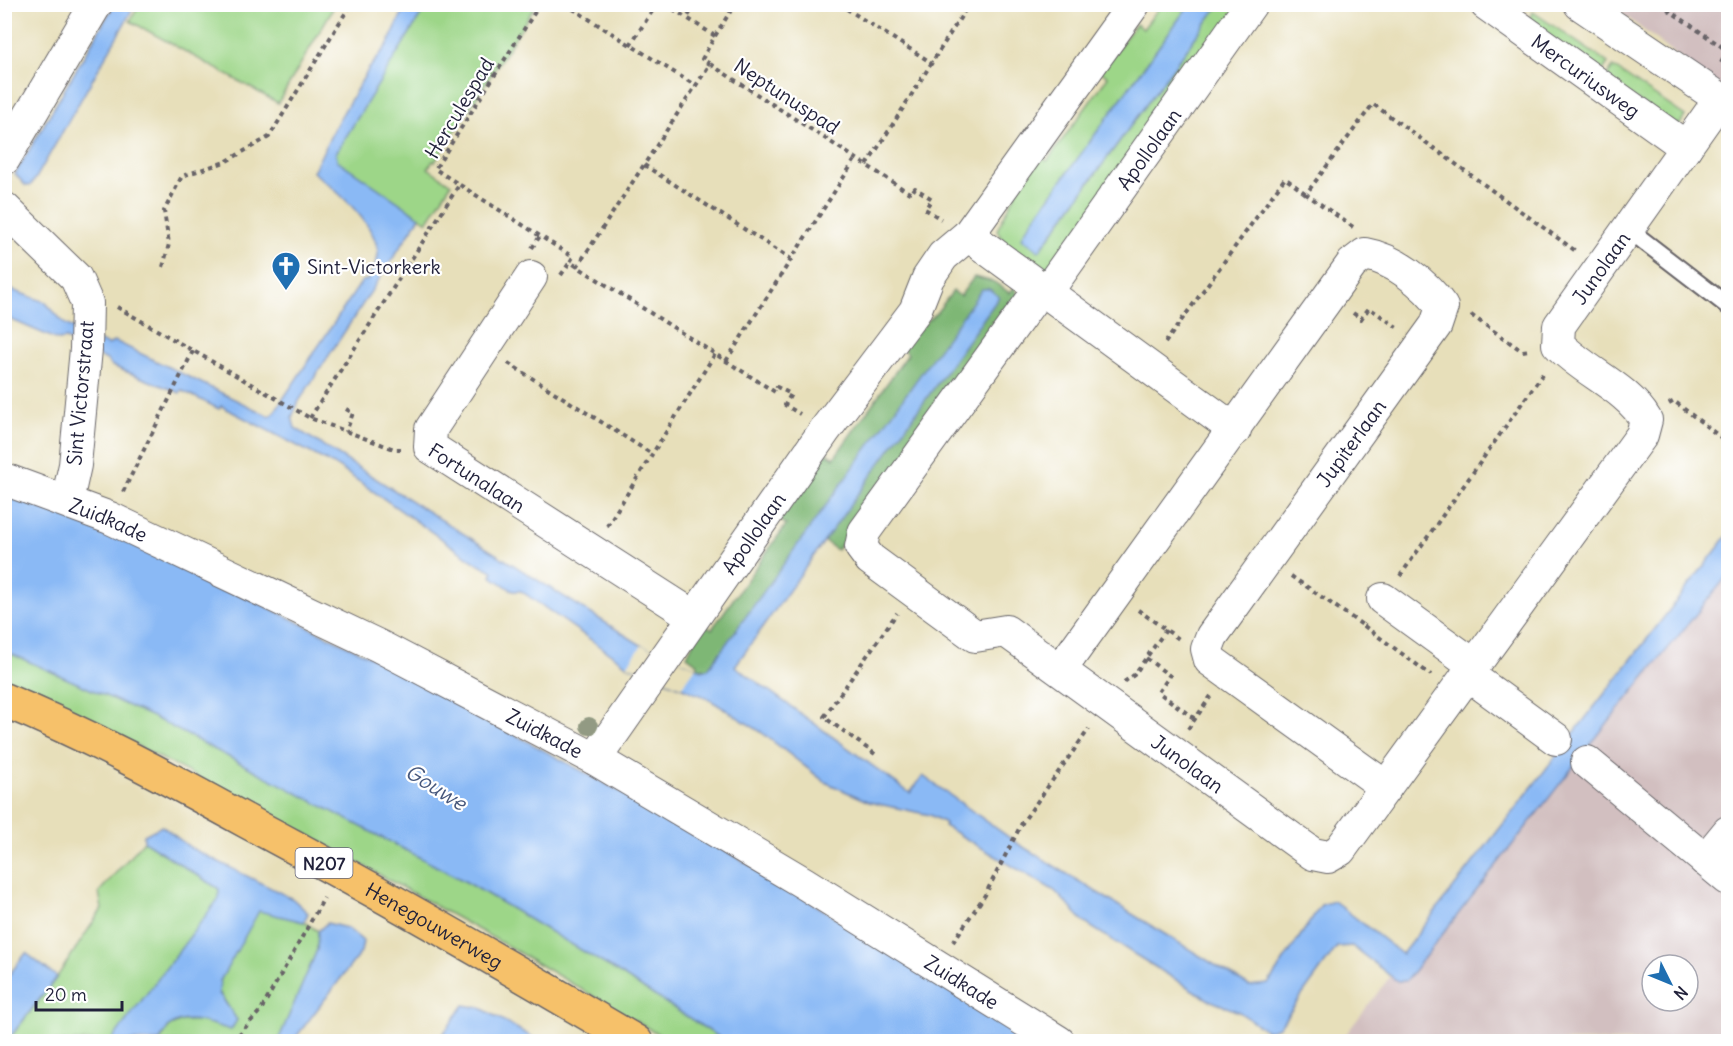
<svg xmlns="http://www.w3.org/2000/svg" width="1733" height="1046" viewBox="0 0 1733 1046" font-family="Delius,sans-serif">
<style>
.industrial{fill:#d2bfc0;fill-rule:evenodd}
.green{fill:#9dd688;stroke:#607c62;stroke-width:1.5}
.forest{fill:#7eb774;stroke:#506c58;stroke-width:1.5}
.water{fill:#8ab9f5;stroke:#566e98;stroke-width:1.5}
.pier{fill:#e7dfba}
.lines{fill:none;stroke-linecap:round;stroke-linejoin:round}
.lane-casing{stroke:#676467;stroke-width:20}
.street-casing{stroke:#676467;stroke-width:34}
.primary-casing{stroke:#676467;stroke-width:36}
.path{stroke:#676467;stroke-width:4;stroke-dasharray:4.5 4.5;stroke-linecap:butt}
.lane{stroke:#fff;stroke-width:16}
.street{stroke:#fff;stroke-width:32}
.primary{stroke:#f6c16b;stroke-width:33}
.tree{fill:#929a83}
.labels{text-anchor:middle;dominant-baseline:central;stroke-width:4.5;stroke-linejoin:round;paint-order:stroke}
.shield{fill:#fff;stroke:#646476;stroke-width:1.5}
.shield-label{font-size:18px;font-weight:bold;fill:#22223b}
.street-label{font-size:20px;fill:#22223b;stroke:#fff}
.poi-label{font-size:20px;fill:#22223b;stroke:#fff;text-anchor:start}
.water-label{font-size:21px;font-style:italic;fill:#46577c;stroke:#fff}
</style>
<rect width="100%" height="100%" fill="#fff"/>
<filter id="ink" filterUnits="userSpaceOnUse"><feTurbulence type="fractalNoise" baseFrequency=".0167" numOctaves="2"/><feDisplacementMap in="SourceGraphic" scale="12" xChannelSelector="R" yChannelSelector="G"/><feConvolveMatrix kernelMatrix="1 2 1 2 8 2 1 2 1" color-interpolation-filters="sRGB"/></filter>
<filter id="wash" filterUnits="userSpaceOnUse"><feTurbulence type="fractalNoise" baseFrequency=".008" numOctaves="4" result="noise"/><feDisplacementMap in="SourceGraphic" scale="24" xChannelSelector="R" yChannelSelector="G"/><feGaussianBlur stdDeviation="1.35" result="paint"/><feColorMatrix in="noise" values="0 0 0 0 0 0 0 0 0 0 0 0 0 0 0 0 0 1.4 0 .05"/><feComposite in="paint" operator="in"/></filter>
<g filter="url(#wash)">
<rect width="100%" height="100%" fill="#e7dfba"/>
<g class="industrial">
<path d="M1611,5H1728V95Z"/>
<path d="M1728,542V1041L1340,1042L1599,704ZM1652,965H1688V1001H1652Z"/>
</g>
<g class="green">
<path d="M140,4H335V5L278,103L130,21Z"/>
<path d="M427,5H536L435,162L433,161L428,168L451,184L427,222L336,160L335,153Z"/>
<path d="M1161,5H1189L1025,231L1044,245L1219,5H1241L1050,269L1037,273L1011,254L997,230L1027,172L1040,156L1047,161L1108,77L1100,71L1136,24L1143,29Z"/>
<path d="M1533,12L1608,63L1599,77L1525,24Z"/>
<path d="M1613,67L1685,116L1679,126L1604,81Z"/>
<path d="M5,651L153,717L470,884L613,969L725,1041H670L511,948L303,832L76,714L5,682Z"/>
<path d="M144,841L219,889L220,898L111,1041L7,1042L57,977L102,909L99,892Z"/>
<path d="M259,910L304,922L318,931L317,950L278,1041L159,1042L170,1026L182,1021L237,1020L219,992L220,981Z"/>
</g>
<path class="forest" d="M974,277L994,282L1010,293L1015,286L1018,297L923,422L927,425L837,550L824,541L999,297L989,289L708,669L698,668V664L687,656L703,623L712,629L786,525L778,518L827,453L834,458L908,354L901,346L937,312L953,291L960,296Z"/>
<g class="water">
<path d="M114,5H135L36,178L30,186L25,185L15,174Z"/>
<path d="M406,5H427L336,153L337,160L420,217L299,401L292,417L295,428L641,645L702,670L708,669L982,289H989L999,297L735,666L910,793L923,776L1020,845L1249,986L1268,984L1321,905L1334,901L1402,954L1728,535V575L1609,721L1406,981H1397L1352,946L1337,947L1279,1027L1267,1031L1239,1012L1209,1000L1134,954L1085,923L1055,891L944,826L945,823L930,815L869,802L825,782L761,732L707,698L627,665L521,591H513L491,576L493,571L475,562L338,467L221,406L219,409L181,390L180,393L112,366L107,360L66,339L58,340L5,317L4,287L45,302L65,324L108,345L115,341L269,416L273,414L362,281L368,280C371,273 378,263 378,254C377,224 335,189 313,172L337,123L368,70L388,44Z"/>
<path d="M1189,5H1219L1039,251L1022,238L1025,231Z"/>
<path d="M4,489L165,558L377,660L700,835L1040,1041H725L613,969L470,884L153,717L5,651Z"/>
<path d="M162,826L191,848L293,899L308,913L304,922L259,911L220,981L219,993L237,1020L231,1030C213,1025 187,1013 170,1026C166,1029 162,1037 159,1041H111L219,898V889L144,841V835Z"/>
<path d="M327,923L347,928L363,941L361,952L293,1041H278L317,950L318,931Z"/>
<path d="M26,953L57,977L7,1041H5V980Z"/>
<path d="M464,1005L481,1008L539,1041H438Z"/>
</g>
<path class="pier" d="M642,645L696,667L682,687L627,665Z"/>
</g>
<g filter="url(#ink)">
<g class="lines">
<g class="lane-casing">
<path id="lane" d="M1628,229L1728,306"/>
</g>
<g class="street-casing">
<g id="street">
<path id="s1" d="M1486,4L1686,147"/>
<path d="M1580,4L1728,104"/>
<path d="M4,159L96,4"/>
<path d="M4,208L76,278L87,303L86,349L75,465L67,501"/>
<path d="M968,235L1235,430"/>
<path id="s2" d="M531,277L431,429L430,447L693,616"/>
<path id="s3" d="M1040,289L864,532L861,547L870,559L975,636L1006,631L1313,854L1328,857L1340,850L1642,435L1646,420C1627,387 1584,372 1558,344L1559,326L1720,99"/>
<path id="s4" d="M1046,293L1251,4"/>
<path id="s5" d="M4,479L110,518L379,646L595,759L804,883L1059,1042"/>
<path d="M1383,599L1474,665"/>
<path d="M1061,669L1352,264L1365,254C1394,259 1425,283 1442,307L1436,325L1212,636L1207,649L1210,660L1386,787"/>
<path d="M1467,674L1556,739"/>
<path id="s6" d="M595,759L825,430L915,311L928,278L943,256L968,235L1134,4"/>
<path d="M1587,762L1728,879"/>
<path d="M1705,860L1728,832"/>
</g>
</g>
<g class="primary-casing">
<g id="primary">
<path id="s7" d="M4,700C89,735 168,778 248,822C379,892 508,966 636,1042"/>
</g>
</g>
<g class="path">
<path d="M540,4L435,169L573,257L570,262L775,392L777,387L791,394L785,405L800,414"/>
<path d="M565,4L696,86"/>
<path d="M665,4L687,18"/>
<path d="M695,4L687,18L715,36L702,59L710,64"/>
<path d="M839,4L932,63"/>
<path d="M1660,4L1728,51"/>
<path d="M715,36L735,4"/>
<path d="M630,45L657,4"/>
<path d="M1721,63L1728,51"/>
<path d="M644,165L791,259"/>
<path d="M867,165L969,4"/>
<path d="M1353,227L1306,194L1373,104L1577,252"/>
<path d="M532,248L540,236"/>
<path d="M163,267L169,244L164,211L182,176L225,162L269,137L351,4"/>
<path d="M577,267L710,64L911,194L915,188L932,199L925,209L941,219"/>
<path d="M561,275L570,262"/>
<path d="M117,307L310,418L394,449H401"/>
<path d="M1353,313L1361,319L1369,308L1397,327"/>
<path d="M1471,315L1522,351L1530,350"/>
<path d="M1165,343L1285,178L1306,194"/>
<path d="M726,361L856,158"/>
<path d="M508,363L652,454"/>
<path d="M1669,404L1674,401L1728,443"/>
<path d="M346,409L353,413L346,432"/>
<path d="M310,418L459,185"/>
<path d="M123,492L193,351"/>
<path d="M607,526L715,354"/>
<path d="M1291,576L1364,626L1365,624"/>
<path d="M1400,576L1544,372"/>
<path d="M1138,610L1179,639"/>
<path d="M1364,626L1431,675"/>
<path d="M1146,658L1170,676L1158,692L1195,719"/>
<path d="M1124,682L1134,675L1166,630"/>
<path d="M1188,729L1211,696"/>
<path d="M875,754L824,717L897,613"/>
<path d="M953,942L985,895L1022,823L1089,729"/>
<path d="M232,1042L261,1010L324,898"/>
</g>
<use href="#lane" class="lane"/>
<use href="#street" class="street"/>
<use href="#primary" class="primary"/>
</g>
<circle class="tree" cx="589" cy="726" r="9"/>
</g>
<defs>
<g id="church-pin" transform="scale(1.5)"><path d="M0 17L-7.5 6A9.5 9.5 0 1 1 7.5 6Z" fill="#1f6fb2" stroke="#fff"/><path d="M-1.2-6h2.4v3.5h3.3v2.4h-3.3V6h-2.4V-.1h-3.3v-2.4h3.3Z" fill="#fff"/></g>
</defs>
<g fill-rule="evenodd">
<use href="#church-pin" x="286" y="266"/>
</g>
<g class="labels">
<rect class="shield" x="295.5" y="848" width="57" height="30" rx="4.5"/>
<g class="shield-label">
<text x="324" y="863">N207</text>
</g>
<g class="street-label">
<text stroke="none"><textPath href="#s1" startOffset="123">Mercuriusweg</textPath></text>
<text transform="translate(787 96) rotate(33)">Neptunuspad</text>
<text transform="translate(459 108) rotate(-59)">Herculespad</text>
<text stroke="none"><textPath href="#s4" startOffset="177">Apollolaan</textPath></text>
<text stroke="none"><textPath href="#s3" startOffset="1636">Junolaan</textPath></text>
<text transform="translate(80 393) rotate(-85)">Sint Victorstraat</text>
<text transform="translate(1351 443) rotate(-54)">Jupiterlaan</text>
<text stroke="none"><textPath href="#s2" startOffset="256">Fortunalaan</textPath></text>
<text stroke="none"><textPath href="#s5" startOffset="112">Zuidkade</textPath></text>
<text stroke="none"><textPath href="#s6" startOffset="276">Apollolaan</textPath></text>
<text stroke="none"><textPath href="#s5" startOffset="598">Zuidkade</textPath></text>
<text stroke="none"><textPath href="#s3" startOffset="717">Junolaan</textPath></text>
<text stroke="none"><textPath href="#s7" startOffset="486">Henegouwerweg</textPath></text>
<text stroke="none"><textPath href="#s5" startOffset="1084">Zuidkade</textPath></text>
</g>
<g class="poi-label">
<text x="307" y="266">Sint-Victorkerk</text>
</g>
<g class="water-label">
<text transform="translate(436 787) rotate(32)">Gouwe</text>
</g>
</g>
<rect width="1733" height="1046" fill="none" stroke="#fff" stroke-width="24"/>
<g transform="translate(1670 983) rotate(133)"><circle r="28" fill="#ffffff" stroke="#a7a7b1" stroke-width="1.5"/>
<path d="M0-4.5L10 22L0 15L-10 22Z" fill="#1f6fb2"/>
<text y="-9" font-size="16" font-weight="bold" text-anchor="middle" fill="#22223b">N</text>
</g>
<path d="M36 1001v9h86v-9" fill="none" stroke="#22223b" stroke-width="3"/>
<text x="45" y="1001" font-size="18" fill="#22223b" stroke="#ffffff" stroke-width="4.5" paint-order="stroke">20 m</text>
</svg>
